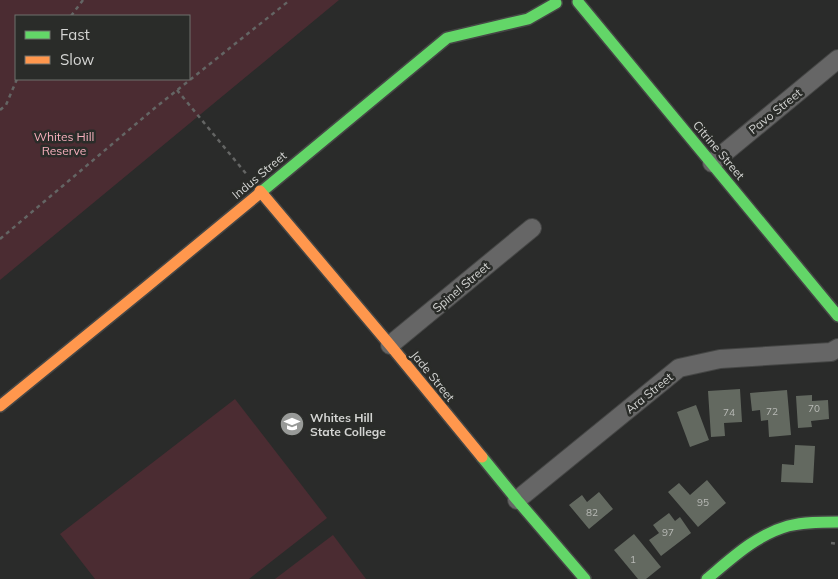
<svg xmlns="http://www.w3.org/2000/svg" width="838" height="579" viewBox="0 0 838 579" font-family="Mulish,sans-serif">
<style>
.green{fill:#4b2c32;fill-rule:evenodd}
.building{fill:#636960}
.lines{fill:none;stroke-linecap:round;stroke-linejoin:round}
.street-casing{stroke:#454645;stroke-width:20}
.fast-casing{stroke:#454645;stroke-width:14}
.slow-casing{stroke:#454645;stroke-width:14}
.path{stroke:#646564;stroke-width:2.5;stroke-dasharray:4 4;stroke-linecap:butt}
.street{stroke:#666;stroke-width:18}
.fast{stroke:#63d668;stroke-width:11}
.slow{stroke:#ff974d;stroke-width:11}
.labels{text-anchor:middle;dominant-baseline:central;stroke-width:5;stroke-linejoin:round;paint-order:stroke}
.number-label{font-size:10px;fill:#b8bab6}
.street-label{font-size:12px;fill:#d4d5d3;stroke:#2a2c29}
.park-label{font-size:12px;fill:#f7b0bd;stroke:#2a2c29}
.poi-label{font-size:12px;font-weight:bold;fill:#d4d5d3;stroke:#2a2c29;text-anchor:start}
</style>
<rect width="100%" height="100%" fill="#2a2b2a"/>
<g class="green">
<path d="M0,0H339L0,280ZM16,16H189V79H16Z"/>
<path d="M235,399L327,518L249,579H95L60,534Z"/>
<path d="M333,535L366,579H275Z"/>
</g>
<g class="building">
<path d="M740,389L742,422L724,423L725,436L711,437L708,391Z"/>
<path d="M787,390L791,435L769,437L768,420L761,421L760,410L752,411L750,393Z"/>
<path d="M812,395V401L828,400L829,419L811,421L812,427L798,428L796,396Z"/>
<path d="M696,405L709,440L690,447L677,412Z"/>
<path d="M795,445L815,446L813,483L781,482L782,464L794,465Z"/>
<path d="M707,480L726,503L698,527L668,492L679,483L690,495Z"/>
<path d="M599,492L613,509L589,529L569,505L582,495L587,502Z"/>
<path d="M669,513L675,521L680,517L691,533L661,556L649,540L659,533L653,525Z"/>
<path d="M634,534L661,567L646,579H638L614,550Z"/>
</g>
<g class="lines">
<g class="street-casing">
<g id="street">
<path d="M712,163L838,59"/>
<path d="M390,345L532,228"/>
<path d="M517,500L679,368L720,359L831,352L838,348"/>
</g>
</g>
<g class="fast-casing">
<g id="fast">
<path d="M578,2L838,316"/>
<path d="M260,193L447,38L528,19L556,3"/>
<path d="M482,457L517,500L585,579"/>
<path d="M707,579C732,558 756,535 788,526C804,522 821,522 838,522"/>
</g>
</g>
<g class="slow-casing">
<g id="slow">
<path d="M260,191L390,345L482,457"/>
<path d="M0,406L145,288L260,193"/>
</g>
</g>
<g class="path">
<path d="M71,16L83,0"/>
<path d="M177,90L248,176"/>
<path d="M0,110L6,105L17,79"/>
<path d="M0,239L156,107L290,0"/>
<path d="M831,543L838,544"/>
</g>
<use href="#street" class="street"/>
<use href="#fast" class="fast"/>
<use href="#slow" class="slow"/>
</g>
<defs>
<g id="school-disc" transform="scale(1.25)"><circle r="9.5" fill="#989a98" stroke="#2a2c29"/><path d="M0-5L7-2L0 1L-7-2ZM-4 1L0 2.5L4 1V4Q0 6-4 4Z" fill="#fff"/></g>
</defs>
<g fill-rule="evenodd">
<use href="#school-disc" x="292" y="424"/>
</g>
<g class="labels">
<g class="number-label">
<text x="814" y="408">70</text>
<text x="772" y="411">72</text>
<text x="729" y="412">74</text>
<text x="703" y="502">95</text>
<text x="592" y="512">82</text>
<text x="668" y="532">97</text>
<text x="633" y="559">1</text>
</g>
<g class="street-label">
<text transform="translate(775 111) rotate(-39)">Pavo Street</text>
<text transform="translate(719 150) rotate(50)">Citrine Street</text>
<text transform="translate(259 175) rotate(-40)">Indus Street</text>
<text transform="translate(461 287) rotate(-40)">Spinel Street</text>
<text transform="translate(433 376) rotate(51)">Jade Street</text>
<text transform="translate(649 393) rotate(-39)">Ara Street</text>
</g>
<g class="park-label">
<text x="64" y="136">Whites Hill<tspan x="64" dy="14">Reserve</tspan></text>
</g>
<g class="poi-label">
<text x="310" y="417">Whites Hill<tspan x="310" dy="14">State College</tspan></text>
</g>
</g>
<rect x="15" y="15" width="175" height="65" fill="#2a2c29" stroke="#6e706d"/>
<rect x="25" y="31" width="25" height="8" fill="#63d668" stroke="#6e706d"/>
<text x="60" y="40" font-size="15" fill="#d4d5d3">Fast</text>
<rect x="25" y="56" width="25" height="8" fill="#ff974d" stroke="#6e706d"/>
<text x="60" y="65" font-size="15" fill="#d4d5d3">Slow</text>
</svg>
